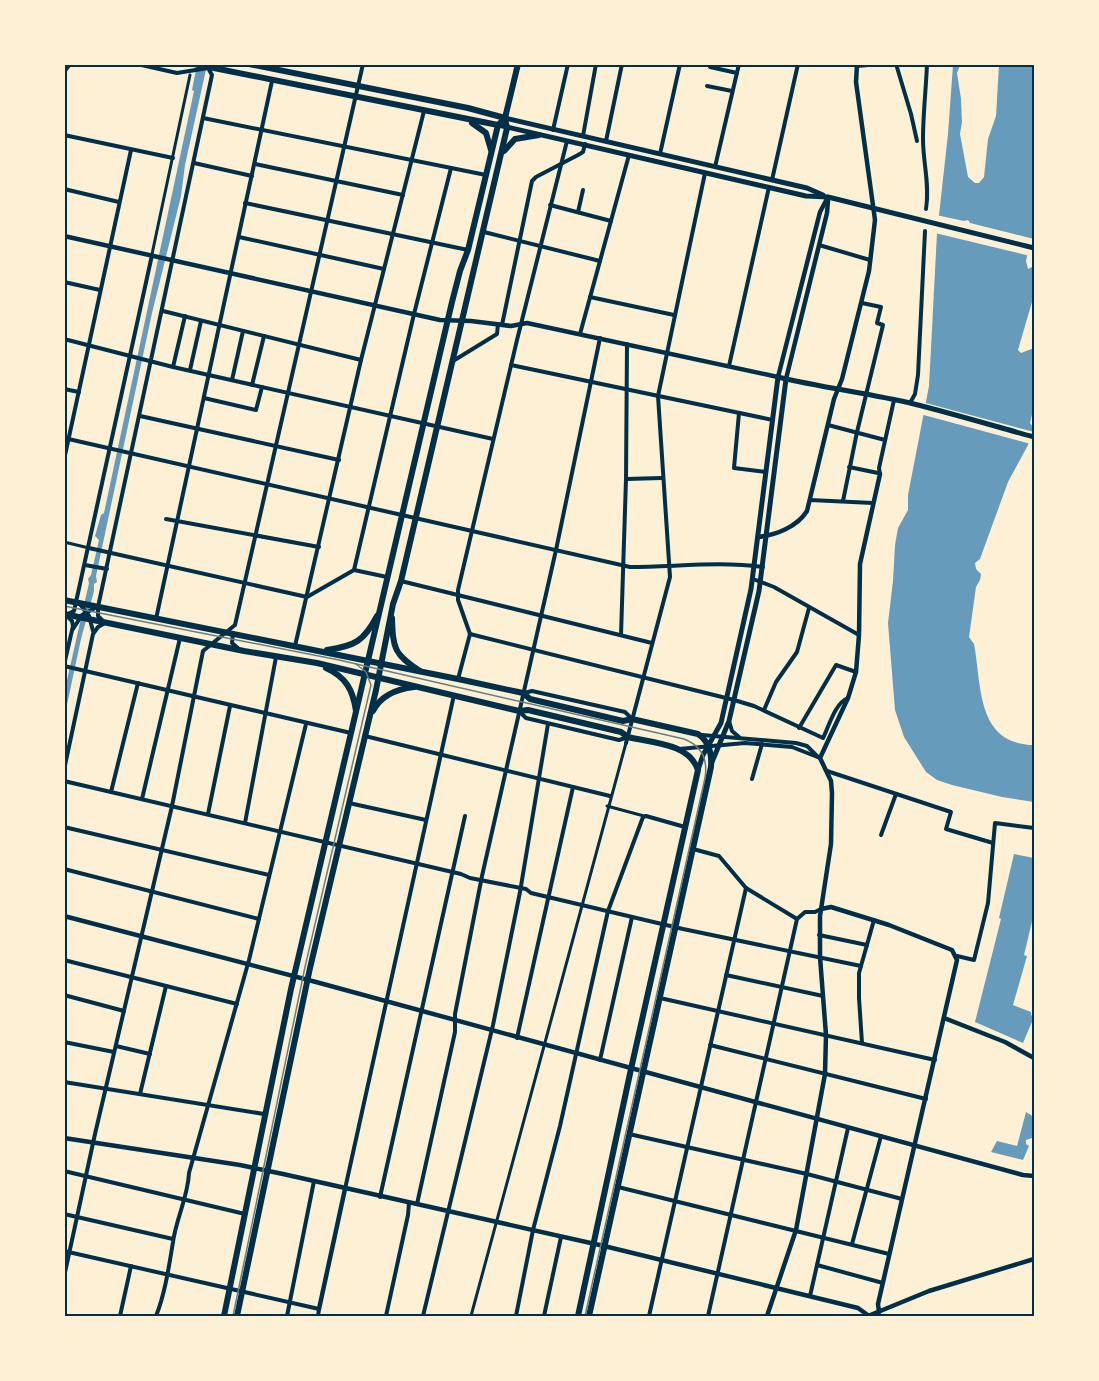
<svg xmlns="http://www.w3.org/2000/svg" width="1099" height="1381" viewBox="0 0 1099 1381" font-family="Raleway,sans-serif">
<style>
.water{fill:#669bbc}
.pier{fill:#fdf0d5}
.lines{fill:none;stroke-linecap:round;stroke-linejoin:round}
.pedestrian{stroke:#003049;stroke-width:3}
.minor{stroke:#003049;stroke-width:4}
.tertiary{stroke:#003049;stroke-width:4.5}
.secondary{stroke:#003049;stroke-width:5}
.primary{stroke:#003049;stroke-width:6}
.trunk{stroke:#003049;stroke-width:6}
.tram{stroke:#657d81;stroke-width:1.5}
.neatline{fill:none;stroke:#003049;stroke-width:2}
</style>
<rect width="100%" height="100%" fill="#fdf0d5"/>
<g class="water">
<path d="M197,65H207L185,165L181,196L152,313L96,576L97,582L94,584V591L81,639L65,714V689L89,583L88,579L91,575L99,540L95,536L101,515L104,513L194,91L192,90Z"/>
<path d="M953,65H960L957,73L961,99L962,122L960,134L968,177L975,183H979L984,177L988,139L996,116L999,65H1034V251L1028,252L1026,261L1028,269L1034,266V295L1018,350L1021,353L1034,348V406L1030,423L1033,427L1028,445L1008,482L980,559L975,563L976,569L981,574L980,580L976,587L969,637L974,644C982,686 976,744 1034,745V802L1002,797L952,785L937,780L926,772L904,737L895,710L888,623L893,581L895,545L898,528L908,510V495L929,386L937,233L948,134Z"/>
<path d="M1014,854L1034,858V913L1024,955L1027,956L1013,1005L1031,1012V1015L1034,1017L1023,1043L975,1022L1001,919L999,918Z"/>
<path d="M1026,1112L1034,1117V1131L1032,1138L1026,1140V1144L1029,1146L1023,1160L991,1152L997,1141L1017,1146Z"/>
</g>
<g class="pier">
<path d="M936,215L964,221L968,220L970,223L1034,239V254L1031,253L1030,256L935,233Z"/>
<path d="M922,402L1034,432L1031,444L920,414Z"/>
</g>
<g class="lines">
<g class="pedestrian">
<path d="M152,254L190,75"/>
<path d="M64,542L89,548"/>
<path d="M607,806L644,816"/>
<path d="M471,1316L626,743"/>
</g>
<g class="minor">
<path d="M896,64L911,114L917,141"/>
<path d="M857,66L880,64"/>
<path d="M710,67L737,73"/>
<path d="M64,72L70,64"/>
<path d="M707,86L732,91"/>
<path d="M203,118L486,175"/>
<path d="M553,130L568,64"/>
<path d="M64,135L173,158"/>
<path d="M583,136L596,64"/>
<path d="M606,141L622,64"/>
<path d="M660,154L680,64"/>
<path d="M194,163L252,176"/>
<path d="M255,164L403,195"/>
<path d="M715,167L739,64"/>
<path d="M772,180L798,64"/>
<path d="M64,189L119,202"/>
<path d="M245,203L468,250"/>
<path d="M550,205L611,221"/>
<path d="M926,209C930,185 923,163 923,139C923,115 926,89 927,64"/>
<path d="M578,212L583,190"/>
<path d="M484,232L600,261"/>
<path d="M239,237L384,269"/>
<path d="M819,245L870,260"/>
<path d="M64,282L100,290"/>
<path d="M590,297L674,315"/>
<path d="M163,311L361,360"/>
<path d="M502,325L532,181L536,177L578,155L583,152L585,144"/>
<path d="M580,334L629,155"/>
<path d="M64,339L173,367L493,439"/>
<path d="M453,361L497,334L498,324"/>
<path d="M511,365L773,420"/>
<path d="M729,366L769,187"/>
<path d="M173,367L185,316"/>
<path d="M190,370L201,321"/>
<path d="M232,380L243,331"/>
<path d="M252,385L264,336"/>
<path d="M64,389L79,392"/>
<path d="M204,398L256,410L262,387"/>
<path d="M910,403L915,394L918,375L925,231"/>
<path d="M739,413L734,468L766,472"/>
<path d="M140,416L339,460"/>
<path d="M828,425L885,440"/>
<path d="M64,438L630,567C674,567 719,561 763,567"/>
<path d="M64,460L131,150"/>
<path d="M849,467L878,473"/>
<path d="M880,474L879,468L894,400"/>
<path d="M626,479L662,478"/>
<path d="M810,500L873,503"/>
<path d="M843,501L857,432L883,325L877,323L881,307L862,303"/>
<path d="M166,519L319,547"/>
<path d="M89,548L307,597L354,570L387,577"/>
<path d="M85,565L107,569"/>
<path d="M354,570L414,314L451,168"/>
<path d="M753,579L774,587L859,635"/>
<path d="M401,581L652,643"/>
<path d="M80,604L89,616L93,631"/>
<path d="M156,619L272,81"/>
<path d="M73,629L82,615L95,608"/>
<path d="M233,633L232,643L239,649"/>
<path d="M470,634L734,700L754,706L823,738C829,726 835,703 848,698"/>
<path d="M621,635L626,479L627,344"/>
<path d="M295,646L361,360L424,111"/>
<path d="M64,665L73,626L72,621L66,615L74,611L76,602L152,255"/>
<path d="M64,666L351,733"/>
<path d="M458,679L470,634L458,600V590L517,340L567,141"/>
<path d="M524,693L532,691L625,712L632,719"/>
<path d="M764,710L776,682L797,652L809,608"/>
<path d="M519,711L526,718L619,740L628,737"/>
<path d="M729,721L732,731L739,737"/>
<path d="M799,728L836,665L856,672"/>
<path d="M702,735L796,743L807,746L818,757"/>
<path d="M365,736L610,796"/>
<path d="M626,743L670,577L658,396L705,173"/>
<path d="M679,749L745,743L792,747L820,758"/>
<path d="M64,770L93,634L98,627L105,623L98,616V607L212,75L208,68L177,73L137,64"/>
<path d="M827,771L951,812L946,829L993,843"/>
<path d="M752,779L762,744"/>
<path d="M64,781L461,874L470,878L526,889L531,893L683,929L861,966"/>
<path d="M111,792L138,683"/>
<path d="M142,799L180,638"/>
<path d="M349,803L426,820"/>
<path d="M208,814L230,706"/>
<path d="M245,823L276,657"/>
<path d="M64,827L269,875"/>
<path d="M881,835L896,794"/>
<path d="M693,849L719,856L746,888L797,919"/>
<path d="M64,869L259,919"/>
<path d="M819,935L867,945"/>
<path d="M957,956L974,960L988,903L995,823L1034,828"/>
<path d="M64,960L237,1004"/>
<path d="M726,975L823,996"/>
<path d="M64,995L124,1011"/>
<path d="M660,998L935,1060"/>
<path d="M517,1038L573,787"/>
<path d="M64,1042L114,1052"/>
<path d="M862,1043L859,998V973L874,920"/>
<path d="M710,1045L926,1099"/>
<path d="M116,1046L150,1054"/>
<path d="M600,1060L632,917"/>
<path d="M64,1082L264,1114"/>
<path d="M140,1094L166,986"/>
<path d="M629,1134L807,1174L902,1199"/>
<path d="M64,1171L245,1214"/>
<path d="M618,1187L889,1254"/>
<path d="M345,1189L454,695"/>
<path d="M380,1197L465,816"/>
<path d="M417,1204L455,1032V1014L482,876L556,550L600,338"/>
<path d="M64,1214L173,1239"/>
<path d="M852,1244L881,1136"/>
<path d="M64,1251L319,1309L318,1316"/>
<path d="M817,1265L883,1283"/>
<path d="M64,1277L95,1134L172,806L203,651L235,625L363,64"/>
<path d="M810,1296L848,1128"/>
<path d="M120,1316L131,1266"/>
<path d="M156,1316C165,1294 169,1266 173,1242C176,1219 188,1197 189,1173L249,960L306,724"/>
<path d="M287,1316L314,1181"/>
<path d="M386,1316L408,1215L409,1203"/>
<path d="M423,1316L493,1025L520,892L548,724"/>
<path d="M516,1316L533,1230L560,1126L608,911L643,817L646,816L685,827"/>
<path d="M544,1316L561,1237"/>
<path d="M649,1316L746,888"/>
<path d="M708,1316L797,919L805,912H815L821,909"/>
</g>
<g class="tertiary">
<path d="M64,236L440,320L471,321L511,326L527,323L778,377L820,212L828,197"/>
<path d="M786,379L827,213L828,200"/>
<path d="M758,537C776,535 797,527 807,511L834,399L842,379L869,271L875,220L856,82L857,64"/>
<path d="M821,909L831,907L889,925L952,950L957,960L878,1304L879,1312"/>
<path d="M64,916L316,982L1023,1175L1034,1176"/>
<path d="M944,1018L1005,1042L1034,1058"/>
<path d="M64,1138L240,1165L283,1174L604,1246L858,1308L869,1316"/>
<path d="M319,1309L345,1189"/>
<path d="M767,1316L796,1230L825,1074L826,1035L820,957V916L831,844L832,793L831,781L820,758L848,698L856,672L859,635L860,564L880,474"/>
<path d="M868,1316L929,1291L1034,1259"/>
</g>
<g class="secondary">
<path d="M505,118L807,188L823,195"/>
<path d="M498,125L806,196L828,197L1034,248"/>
<path d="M712,762L729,721L759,591L786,379"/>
<path d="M698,770L703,755L721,723L751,589L778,377C823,388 869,393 914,404C954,414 994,426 1034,437"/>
</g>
<g class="primary">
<path d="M498,125L505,118L518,64"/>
<path d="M64,600L458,679L523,693L530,699L623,721L632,719L698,734C710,742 712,754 711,767L589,1316"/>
<path d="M64,614L244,651L317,663L519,711L528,710L621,732L628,737C652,743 689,743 698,770L631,1069L578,1316"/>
<path d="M392,618C393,649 394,654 420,671"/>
<path d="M327,650C355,646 364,641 377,616"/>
<path d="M326,668C346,677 353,690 356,711"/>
<path d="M373,711C381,695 397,689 414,687"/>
</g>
<g class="trunk">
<path d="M194,64L498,125L468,250L460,271L452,302L291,989L224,1316"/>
<path d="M472,123L486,133L491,150"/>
<path d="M504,151L515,139L539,135"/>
<path d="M237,1316L310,968L376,690L393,604L401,581L507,128L505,118L468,108L249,64"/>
</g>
<g class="tram">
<path d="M64,606L339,660L684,739C702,746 708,760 705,778L585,1316"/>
<path d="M233,1316L305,967L371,685L366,672L356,664"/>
</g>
</g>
<rect width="1099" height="1381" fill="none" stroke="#fdf0d5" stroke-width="132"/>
<rect x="66" y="66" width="967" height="1249" class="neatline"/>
</svg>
